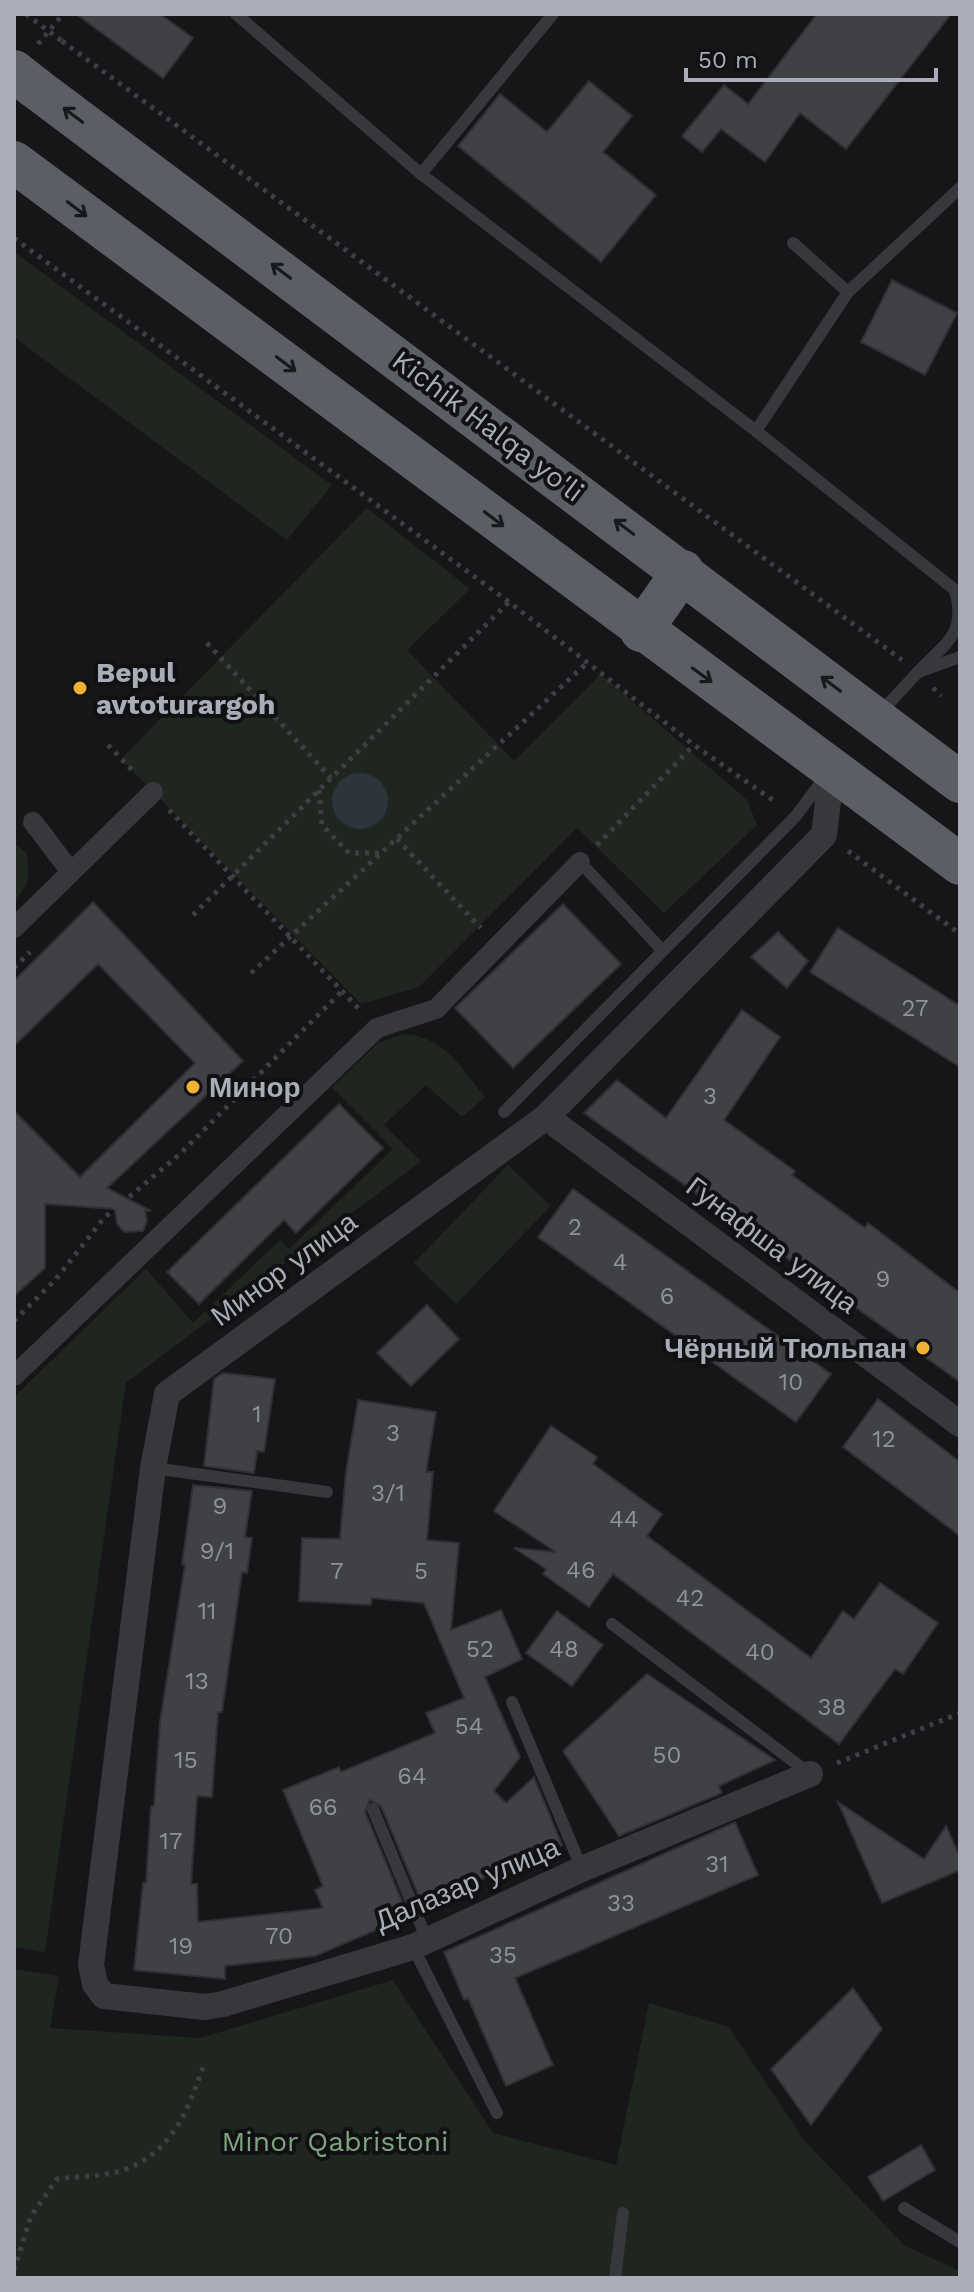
<svg xmlns="http://www.w3.org/2000/svg" width="974" height="2292" viewBox="0 0 974 2292" font-family="'Work Sans',sans-serif">
<style>
.green{fill:#1e261f}
.water{fill:#2c353c}
.pier{fill:#161618}
.building{fill:#404145;stroke:#303034;stroke-width:2}
.lines{fill:none;stroke-linecap:round;stroke-linejoin:round}
.path{stroke:#3d3f44;stroke-width:5;stroke-dasharray:4 6;stroke-linecap:butt}
.service{stroke:#37383d;stroke-width:12}
.pedestrian{stroke:#37383d;stroke-width:20}
.minor{stroke:#37383d;stroke-width:26}
.trunk{stroke:#5b5e65;stroke-width:42}
.path-bridge{stroke:#3d3f44;stroke-width:5;stroke-dasharray:4 6;stroke-linecap:butt}
.trunk-bridge{stroke:#5b5e65;stroke-width:42}
.oneway{stroke:#18191b}
.poi-dot{fill:#f2b134;stroke:#111113;stroke-width:3}
.labels{text-anchor:middle;dominant-baseline:central;stroke-width:8;stroke-linejoin:round;paint-order:stroke}
.number-label{font-size:24px;fill:#8e929b}
.street-label{font-size:28px;fill:#a8adb8;stroke:#111113}
.poi-label{font-size:28px;font-weight:bold;fill:#a8adb8;stroke:#111113;text-anchor:start}
.park-label{font-size:28px;fill:#7fa381;stroke:#111113}
</style>
<rect width="100%" height="100%" fill="#161618"/>
<g class="green">
<path d="M14,252L332,485L287,540L14,337Z"/>
<path d="M367,508L470,589L407,650L514,761L601,674L747,800L757,825L664,913L577,828L419,987L361,1004L121,759Z"/>
<path d="M14,842L27,854C30,875 29,886 14,901Z"/>
<path d="M404,1034C444,1036 462,1069 485,1097L462,1117L426,1085L384,1125L421,1161L126,1383L45,1952L14,1947V1397L146,1269L193,1323L280,1240L289,1249L393,1149L332,1087L378,1043Z"/>
<path d="M508,1165L551,1206L456,1304L414,1263Z"/>
<path d="M14,1969L59,1976L50,2028L200,2038L393,1980L493,2133L616,2165L649,2003L729,2027L804,2140L905,2246L960,2271V2278H14Z"/>
</g>
<circle class="water" cx="360" cy="801" r="28"/>
<path class="pier" d="M14,14H34L47,24L14,63Z"/>
<g class="building">
<path d="M76,14H160L193,38L163,78Z"/>
<path d="M817,14H951L846,149L800,113L765,162L721,129L702,152L682,136L724,85L748,104Z"/>
<path d="M589,81L632,116L603,152L656,195L601,262L458,146L500,94L547,132Z"/>
<path d="M892,280L957,313L925,375L861,342Z"/>
<path d="M93,902L243,1061L107,1188L151,1211H145L147,1221L143,1231L124,1232L117,1224L115,1209L45,1204V1268L14,1296V1111L80,1177L195,1063L98,964L14,1046V981Z"/>
<path d="M563,904L621,964L513,1068L455,1008Z"/>
<path d="M838,928L960,1006V1067L810,972Z"/>
<path d="M778,932L808,961L787,988L751,957Z"/>
<path d="M742,1010L780,1037L724,1120L795,1171L792,1175L865,1228L868,1223L960,1293V1382L584,1113L617,1080L666,1118Z"/>
<path d="M339,1104L383,1148L296,1233L284,1220L199,1304L167,1272Z"/>
<path d="M573,1189L831,1374L796,1422L538,1237Z"/>
<path d="M427,1305L459,1339L411,1386L377,1353Z"/>
<path d="M223,1373L275,1379L264,1452L257,1451L254,1473L204,1466L214,1379Z"/>
<path d="M878,1399L960,1462V1536L843,1447Z"/>
<path d="M358,1400L436,1412L426,1472H433L427,1540L459,1543L451,1630L501,1610L522,1659L485,1677L520,1757L494,1791L506,1803L534,1777L562,1845L422,1904L381,1806L370,1800L365,1812L406,1911L393,1917L395,1922L315,1956L225,1966V1979L134,1970L143,1883H146L151,1806H154L160,1722L185,1565L182,1564L193,1485L252,1491L245,1537L252,1538L247,1573L242,1572L222,1712H218L212,1797L197,1796L191,1884H197L198,1922L323,1908L315,1890L323,1886L283,1790L339,1767L341,1772L435,1733L426,1713L464,1698L424,1603L372,1598L371,1605L299,1601L302,1538L340,1539L346,1472Z"/>
<path d="M551,1426L597,1457L593,1464L662,1514L647,1536L811,1658L843,1611L854,1619L880,1583L938,1623L903,1674L895,1669L839,1744L613,1574L589,1607L543,1574L546,1569L514,1548L556,1552L494,1511Z"/>
<path d="M557,1611L603,1645L572,1686L526,1653Z"/>
<path d="M647,1674L775,1760L719,1786L722,1793L619,1836L563,1751Z"/>
<path d="M838,1802L924,1859L946,1826L960,1857V1870L882,1903Z"/>
<path d="M735,1822L758,1875L515,1978L553,2065L506,2086L468,1998L464,2000L444,1952Z"/>
<path d="M853,1988L882,2029L811,2125L771,2069Z"/>
<path d="M921,2145L935,2170L883,2201L868,2177Z"/>
</g>
<g class="lines">
<g class="path">
<path d="M62,41L902,660"/>
<path d="M38,44L63,14"/>
<path d="M14,238L509,602L694,745L777,803"/>
<path d="M207,643L331,778"/>
<path d="M933,688L941,696"/>
<path d="M108,745L135,773"/>
<path d="M319,790L322,825L349,853H381"/>
<path d="M169,810L361,1011"/>
<path d="M397,839L481,928"/>
<path d="M597,845L694,745"/>
<path d="M848,851L960,934"/>
<path d="M193,915L509,602"/>
<path d="M14,968L30,952"/>
<path d="M251,973L588,662"/>
<path d="M14,1321L56,1279L104,1218L180,1154L342,991"/>
<path d="M837,1763L960,1713"/>
<path d="M14,2270L31,2216L57,2179C77,2176 101,2177 120,2171C170,2156 188,2111 203,2067"/>
</g>
<g class="service">
<path d="M236,14L421,174L756,431L955,590C967,635 946,642 918,672"/>
<path d="M421,174L553,14"/>
<path d="M848,292L960,188"/>
<path d="M756,431L848,292L793,243"/>
<path d="M880,713L918,672L960,657"/>
<path d="M580,862L662,950"/>
<path d="M504,1112L796,816L825,777"/>
<path d="M153,1468L327,1492"/>
<path d="M612,1624L810,1774"/>
<path d="M512,1702L582,1869"/>
<path d="M373,1809L427,1940"/>
<path d="M413,1947L497,2113"/>
<path d="M904,2208L960,2242"/>
<path d="M615,2278L623,2213"/>
</g>
<g class="pedestrian">
<path d="M33,822L71,872"/>
<path d="M14,928L153,792"/>
<path d="M14,1376L377,1028L436,1009L580,862"/>
</g>
<g class="minor">
<path d="M546,1117L960,1424"/>
<path d="M810,1774L582,1869L413,1947L223,2004L205,2007L104,1996L95,1984L91,1965L153,1468L167,1394L546,1117L824,835L832,768"/>
</g>
<g class="trunk">
<path d="M33,86L960,782"/>
<path d="M14,162L960,864"/>
<path d="M641,631L683,571"/>
</g>
<path class="path-bridge" d="M26,14L62,41"/>
<path class="trunk-bridge" d="M14,71L33,86"/>
</g>
<defs><path id="oneway-shaft" d="M-6 0H5M1.5-3L5.5 0L1.5 3" fill="none" stroke-width="1.6" stroke-linecap="round" stroke-linejoin="round" transform="scale(2)"/></defs>
<g class="oneway">
<use href="#oneway-shaft" transform="translate(73 115) rotate(-143)"/>
<use href="#oneway-shaft" transform="translate(77 209) rotate(37)"/>
<use href="#oneway-shaft" transform="translate(281 271) rotate(-143)"/>
<use href="#oneway-shaft" transform="translate(286 364) rotate(37)"/>
<use href="#oneway-shaft" transform="translate(494 519) rotate(37)"/>
<use href="#oneway-shaft" transform="translate(624 527) rotate(-143)"/>
<use href="#oneway-shaft" transform="translate(702 675) rotate(36)"/>
<use href="#oneway-shaft" transform="translate(831 684) rotate(-143)"/>
</g>
<g class="poi-dot">
<circle cx="80" cy="688" r="8"/>
<circle cx="193" cy="1087" r="8"/>
<circle cx="923" cy="1348" r="8"/>
</g>
<g class="labels">
<g class="number-label">
<text x="915" y="1008">27</text>
<text x="710" y="1096">3</text>
<text x="575" y="1227">2</text>
<text x="620" y="1262">4</text>
<text x="883" y="1279">9</text>
<text x="667" y="1296">6</text>
<text x="791" y="1382">10</text>
<text x="257" y="1414">1</text>
<text x="393" y="1433">3</text>
<text x="884" y="1439">12</text>
<text x="388" y="1493">3/1</text>
<text x="220" y="1506">9</text>
<text x="624" y="1519">44</text>
<text x="217" y="1551">9/1</text>
<text x="581" y="1570">46</text>
<text x="337" y="1571">7</text>
<text x="421" y="1571">5</text>
<text x="690" y="1598">42</text>
<text x="207" y="1611">11</text>
<text x="480" y="1649">52</text>
<text x="564" y="1649">48</text>
<text x="760" y="1652">40</text>
<text x="197" y="1681">13</text>
<text x="832" y="1707">38</text>
<text x="469" y="1726">54</text>
<text x="667" y="1755">50</text>
<text x="186" y="1760">15</text>
<text x="412" y="1776">64</text>
<text x="323" y="1807">66</text>
<text x="171" y="1841">17</text>
<text x="717" y="1864">31</text>
<text x="621" y="1903">33</text>
<text x="279" y="1936">70</text>
<text x="181" y="1946">19</text>
<text x="503" y="1955">35</text>
</g>
<g class="street-label">
<text transform="translate(488 426) rotate(37)">Kichik Halqa yo'li</text>
<text transform="translate(772 1245) rotate(37)">Гунафша улица</text>
<text transform="translate(284 1269) rotate(-36)">Минор улица</text>
<text transform="translate(467 1884) rotate(-23)">Далазар улица</text>
</g>
<g class="poi-label">
<text x="96" y="672">Bepul<tspan x="96" dy="32">avtoturargoh</tspan></text>
<text x="209" y="1087">Минор</text>
<text x="907" y="1348" text-anchor="end">Чёрный Тюльпан</text>
</g>
<g class="park-label">
<text x="335" y="2141">Minor Qabristoni</text>
</g>
</g>
<rect width="974" height="2292" fill="none" stroke="#a8adb8" stroke-width="32"/>
<path d="M686 68v12h250v-12" fill="none" stroke="#a8adb8" stroke-width="4"/>
<text x="698" y="68" font-size="24" fill="#a8adb8" stroke="#111113" stroke-width="6" paint-order="stroke">50 m</text>
</svg>
